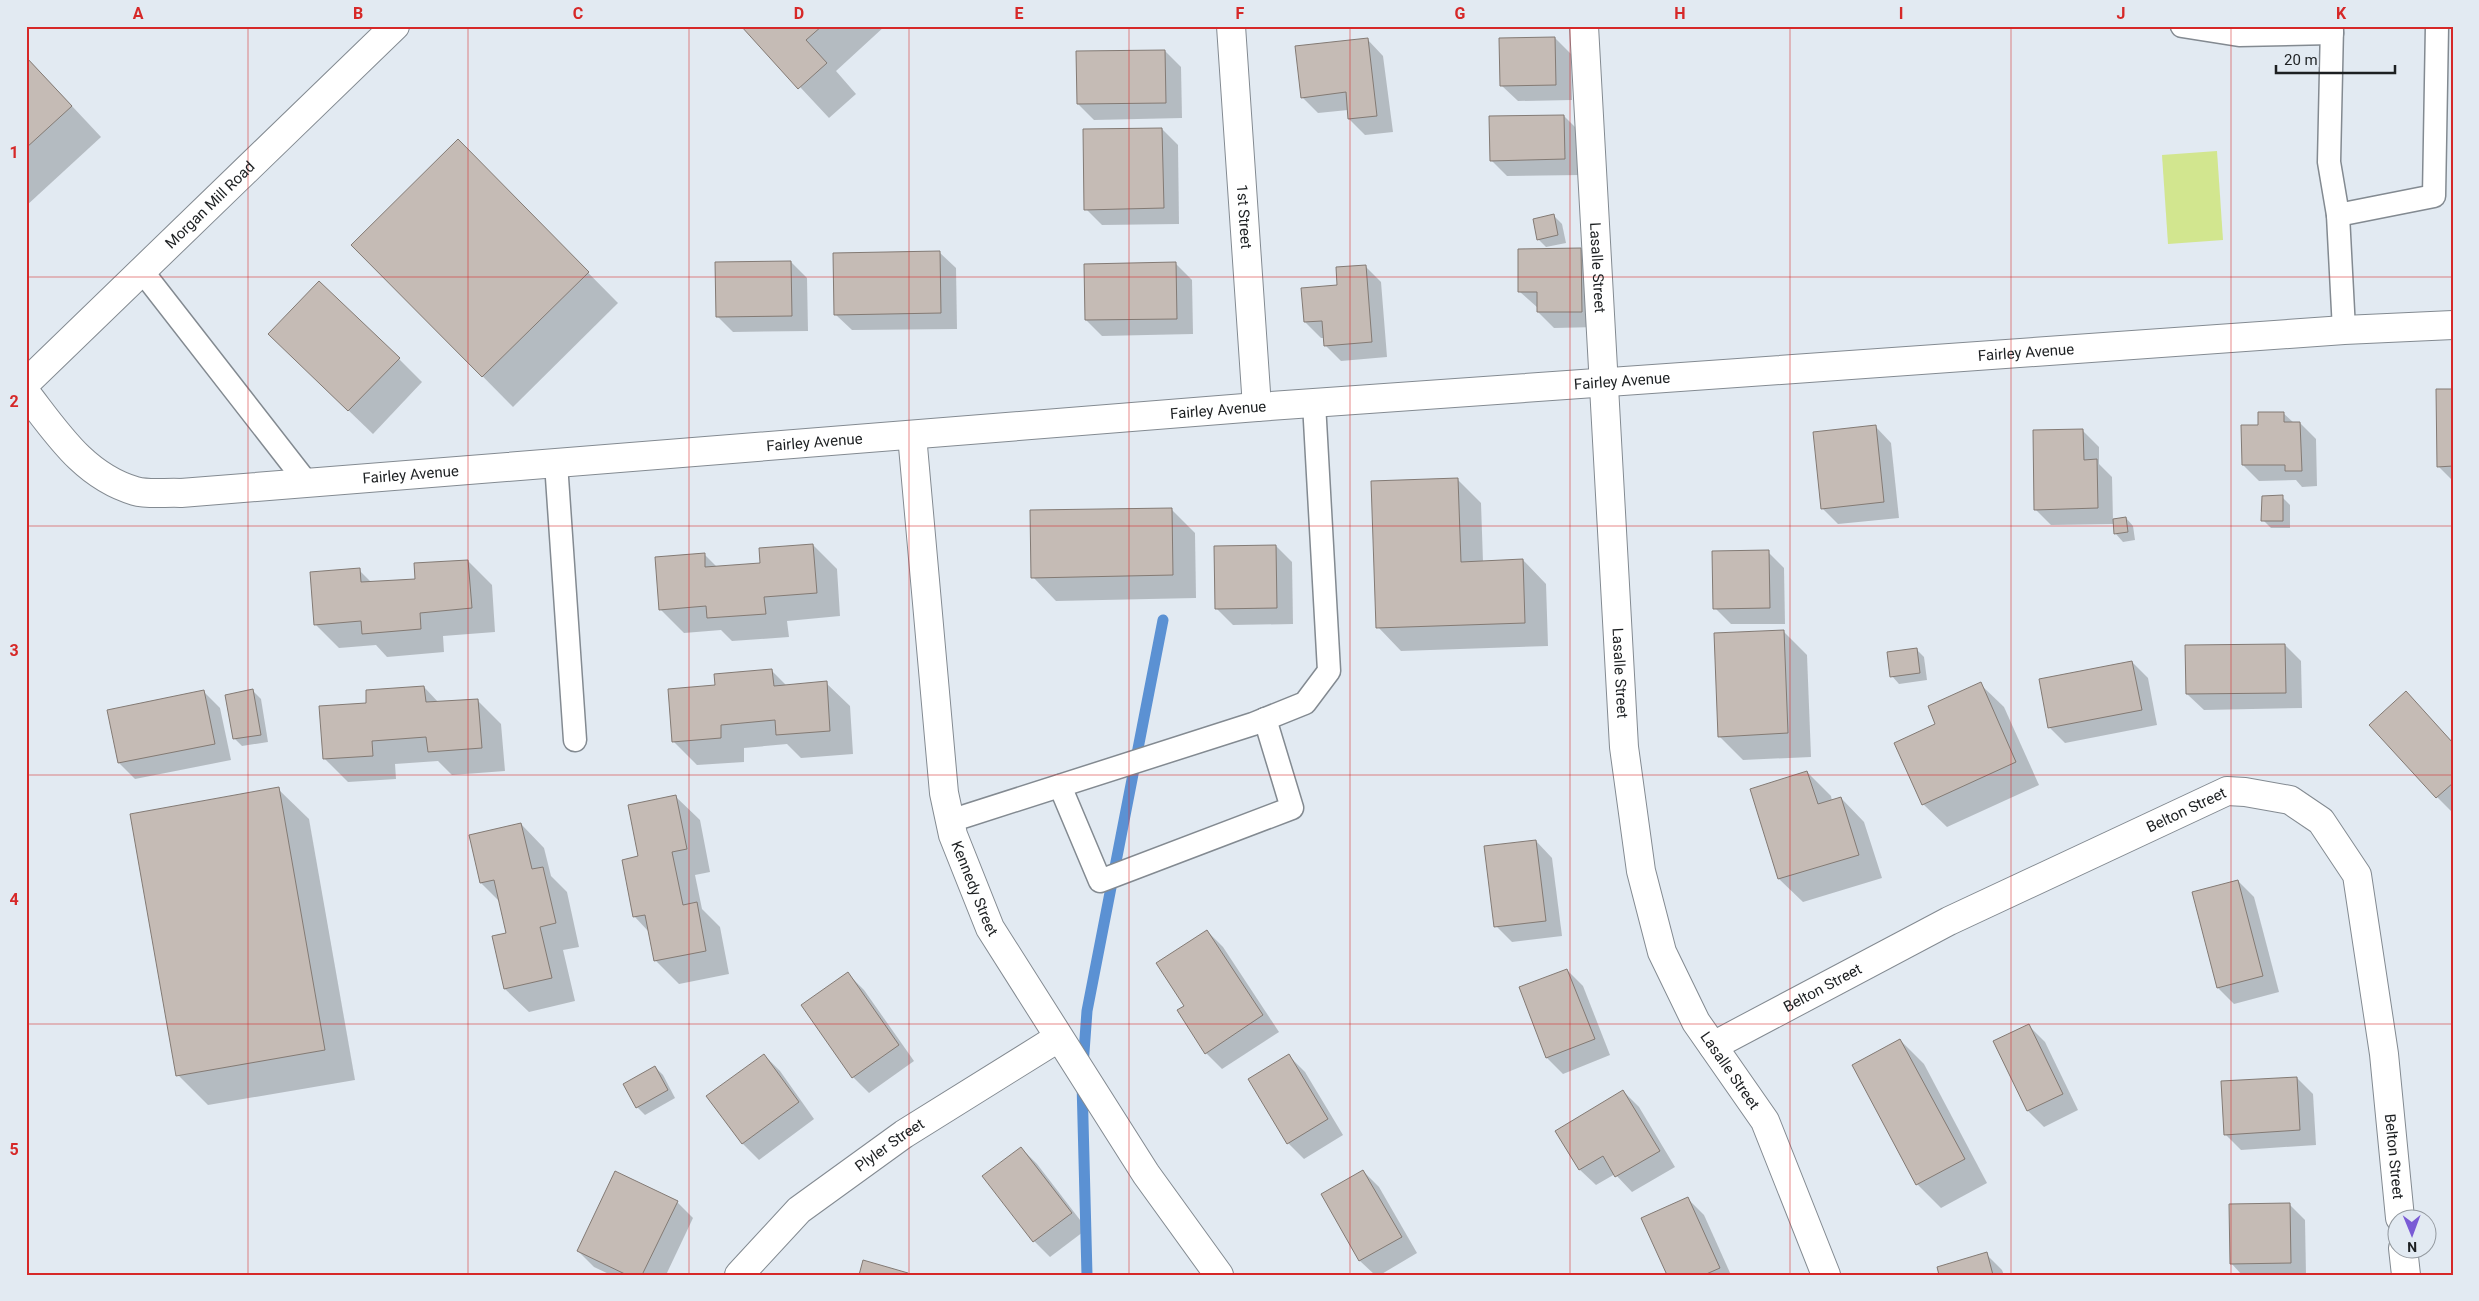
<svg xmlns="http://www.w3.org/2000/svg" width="2479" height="1301" viewBox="0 0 2479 1301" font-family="Roboto,sans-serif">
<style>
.green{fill:#d2e68f}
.shadow{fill:#0003}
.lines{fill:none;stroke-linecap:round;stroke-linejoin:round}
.stream{stroke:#5b91d3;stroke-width:11}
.building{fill:#c5bbb5;stroke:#837a74}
.service-casing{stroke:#838a91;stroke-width:25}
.minor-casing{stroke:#838a91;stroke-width:30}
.secondary-casing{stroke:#838a91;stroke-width:30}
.service{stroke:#fff;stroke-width:22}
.minor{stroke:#fff;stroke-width:28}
.secondary{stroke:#fff;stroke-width:28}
.grid{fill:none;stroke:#d62828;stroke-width:1;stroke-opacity:0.55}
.labels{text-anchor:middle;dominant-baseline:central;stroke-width:4;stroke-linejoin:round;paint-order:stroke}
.street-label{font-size:15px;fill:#1d2022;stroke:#e2eaf2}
.neatline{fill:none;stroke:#d62828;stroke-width:2}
.grid-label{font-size:16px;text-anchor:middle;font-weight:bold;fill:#d62828}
</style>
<rect width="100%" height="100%" fill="#e2eaf2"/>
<path class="green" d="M2217,151L2223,240L2168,244L2162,155Z"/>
<g class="shadow">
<path d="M743,26H885L836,71L856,94L829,118Z"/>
<path d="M1555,38L1571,54L1572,100L1518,101L1501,85Z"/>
<path d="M1367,39L1383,56L1393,132L1365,135L1349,119L1348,110L1318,113L1302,97Z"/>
<path d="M1165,51L1181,67L1182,118L1094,120L1078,104Z"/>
<path d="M26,57L101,137L26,206Z"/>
<path d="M1564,116L1580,132L1581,175L1507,176L1491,160Z"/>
<path d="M1162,129L1178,145L1179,224L1102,225L1086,209Z"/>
<path d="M458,141L618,303L513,407L353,245Z"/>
<path d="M1554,216L1562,224L1566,243L1546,247L1538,239Z"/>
<path d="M1581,249L1597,265L1598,327L1554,328L1538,312V308L1520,292Z"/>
<path d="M939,252L956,268L957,329L852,330L835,314Z"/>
<path d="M791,262L807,278L808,331L733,332L717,316Z"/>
<path d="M1176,264L1192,280L1193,334L1102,336L1086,320Z"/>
<path d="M1365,266L1381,282L1387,357L1341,361L1325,345V338H1321L1305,322L1338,286Z"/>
<path d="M293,357L399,359L422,382L373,434Z"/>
<path d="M2453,390V481L2438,466Z"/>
<path d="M2283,413L2294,423H2300L2316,439L2317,486L2302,487L2296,480L2259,481L2243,465L2259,426Z"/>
<path d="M1875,426L1891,443L1899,518L1838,524L1822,508Z"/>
<path d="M2083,431L2099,447V464L2112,477L2113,520L2126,518L2133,526L2135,540L2123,542L2116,534L2114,524L2051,525L2035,509Z"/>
<path d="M1457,479L1481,503L1483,562L1523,560L1546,584L1548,646L1401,651L1378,627Z"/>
<path d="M2282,497L2290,505V528H2271L2263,520Z"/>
<path d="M1171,509L1195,533L1196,598L1056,601L1033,577Z"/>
<path d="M813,545L837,569L840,616L787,621L789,637L732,641L721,630L684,633L660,609L704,554L717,567L761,564Z"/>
<path d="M1276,546L1292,562L1293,624L1233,625L1217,609Z"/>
<path d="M1768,552L1784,568L1785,624H1731L1715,608Z"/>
<path d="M468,561L492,585L495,632L443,636L444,652L387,657L376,645L339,648L315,624L359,570L372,583L416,580Z"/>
<path d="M1783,631L1807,655L1811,757L1743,760L1719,736Z"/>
<path d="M2285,645L2301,661L2302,708L2204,710L2187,694Z"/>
<path d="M1916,649L1924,657L1927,680L1899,684L1892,676Z"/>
<path d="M2132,662L2148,678L2157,725L2065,743L2049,727Z"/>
<path d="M772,671L787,686L826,683L850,706L853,754L801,758L787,744L744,748V762L697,765L673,741Z"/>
<path d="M1980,684L2004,707L2039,785L1947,827L1923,804L1937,725Z"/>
<path d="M424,687L439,703L477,700L501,724L505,771L452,775L438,761L395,764L396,779L348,782L324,758L368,704Z"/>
<path d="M253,691L261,699L268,742L242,746L234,738Z"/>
<path d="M204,692L220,708L231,760L135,779L119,763Z"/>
<path d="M2406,693L2453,743V813L2437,797Z"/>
<path d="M1807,772L1831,796L1832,801L1841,798L1864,822L1882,878L1803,902L1779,879Z"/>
<path d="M278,789L309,819L355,1080L208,1105L178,1075Z"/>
<path d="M676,797L700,820L710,872L695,875L702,909L720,927L729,974L679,984L655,960L649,932L634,916L639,857Z"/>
<path d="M521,824L544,848L551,876L567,892L579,947L563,950L575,1001L529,1012L505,989L508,934L500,902L481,883L470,835Z"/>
<path d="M1536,841L1552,858L1562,936L1512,942L1496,926Z"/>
<path d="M2238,881L2254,897L2279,992L2234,1004L2218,988Z"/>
<path d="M1207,931L1223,947L1279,1032L1222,1069L1206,1053L1186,1006Z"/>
<path d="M1567,970L1583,986L1610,1055L1563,1074L1547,1058L1520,988Z"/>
<path d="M848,974L864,990L914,1061L869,1093L853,1077Z"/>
<path d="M2029,1026L2045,1042L2078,1110L2044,1127L2028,1111L1994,1042Z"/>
<path d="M1900,1040L1924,1064L1987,1183L1941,1208L1917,1184Z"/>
<path d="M764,1055L780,1071L814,1119L759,1160L743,1144L708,1096Z"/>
<path d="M1289,1056L1305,1072L1343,1135L1304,1159L1288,1143L1250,1080Z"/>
<path d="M655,1067L663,1075L675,1098L645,1115L637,1107Z"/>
<path d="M2297,1078L2313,1094L2316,1145L2241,1150L2225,1134Z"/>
<path d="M1623,1091L1639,1107L1675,1167L1632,1192L1615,1174L1596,1185L1579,1169Z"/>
<path d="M1021,1148L1037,1164L1087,1229L1050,1257L1034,1241Z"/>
<path d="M1363,1171L1379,1187L1417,1253L1380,1275H1375L1360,1261L1322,1194Z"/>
<path d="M1688,1199L1704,1215L1731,1275H1668Z"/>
<path d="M677,1202L693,1218L666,1275H611L594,1267L578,1251Z"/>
<path d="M2289,1204L2305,1220L2306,1275H2242L2231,1263Z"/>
<path d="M1986,1254L2002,1270L2004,1275H1940Z"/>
</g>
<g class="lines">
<g class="stream">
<path d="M1083,1066L1087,1011L1163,620"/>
<path d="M1082,1082L1087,1275"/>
</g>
</g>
<g class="building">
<path d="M741,26H822L806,40L827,63L798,89Z"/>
<path d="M1555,37L1556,85L1500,86L1499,38Z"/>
<path d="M1368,38L1377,116L1348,119L1346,92L1301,98L1295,46Z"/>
<path d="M1165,50L1166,103L1077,104L1076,51Z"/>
<path d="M26,57L72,106L26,148Z"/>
<path d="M1564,115L1565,159L1490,161L1489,116Z"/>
<path d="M1162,128L1164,208L1084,210L1083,129Z"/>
<path d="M458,139L589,272L482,377L351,245Z"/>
<path d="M1554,214L1558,235L1537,240L1533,219Z"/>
<path d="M1581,248L1582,312H1537V292H1518V249Z"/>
<path d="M940,251L941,313L834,315L833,253Z"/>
<path d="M791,261L792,316L716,317L715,262Z"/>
<path d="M1176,262L1177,319L1085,320L1084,264Z"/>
<path d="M1366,265L1372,342L1324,346L1322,321L1304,322L1301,288L1337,285L1336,267Z"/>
<path d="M319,281L400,358L348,411L268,334Z"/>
<path d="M2436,389H2453V466L2437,467Z"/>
<path d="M2258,412H2284V422H2300L2302,471H2285V465H2242L2241,425H2258Z"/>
<path d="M1876,425L1884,502L1821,509L1813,432Z"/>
<path d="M2083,429L2084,460L2097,459L2098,508L2034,510L2033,430Z"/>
<path d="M1458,478L1461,562L1523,559L1525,623L1376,628L1371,481Z"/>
<path d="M2283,495V521H2261L2262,496Z"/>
<path d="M1172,508L1173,575L1031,578L1030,510Z"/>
<path d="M2126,517L2128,532L2114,534L2113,519Z"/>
<path d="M813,544L817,593L764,597L766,614L707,618L706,606L659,610L655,557L705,553V567L760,563L759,548Z"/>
<path d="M1276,545L1277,608L1215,609L1214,546Z"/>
<path d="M1769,550L1770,608L1713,609L1712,551Z"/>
<path d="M468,560L472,608L420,613L421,629L362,634L361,621L314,625L310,572L360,568L361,582L415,579L414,563Z"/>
<path d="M1784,630L1788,733L1718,737L1714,633Z"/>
<path d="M2285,644L2286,693L2186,694L2185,645Z"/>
<path d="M1917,648L1920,673L1890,677L1887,652Z"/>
<path d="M2132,661L2142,710L2048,728L2039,679Z"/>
<path d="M772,669L774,686L827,681L830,731L776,735L775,720L721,725V738L672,742L668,689L715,685L714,674Z"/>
<path d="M1981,682L2016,762L1922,805L1894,743L1935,724L1928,706Z"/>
<path d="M424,686L426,702L478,699L482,748L428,752L426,737L372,741L373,756L323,759L319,706L366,703V690Z"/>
<path d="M253,689L261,735L233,739L225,695Z"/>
<path d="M204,690L215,744L118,763L107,710Z"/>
<path d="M2406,691L2453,743V783L2436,798L2369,725Z"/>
<path d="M1807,771L1818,804L1841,797L1859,855L1778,879L1750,789Z"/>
<path d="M279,787L325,1050L176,1076L130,814Z"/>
<path d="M676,795L687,849L672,852L683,905L697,902L706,951L654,961L645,915L633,917L622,860L638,856L628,805Z"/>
<path d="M521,823L532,869L543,867L556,923L540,927L552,978L504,989L492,936L506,933L494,880L480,883L469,835Z"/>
<path d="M1536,840L1546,921L1494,927L1484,846Z"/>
<path d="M2238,880L2263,976L2217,988L2192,892Z"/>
<path d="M1207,930L1263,1015L1205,1054L1177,1010L1184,1006L1156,963Z"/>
<path d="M1567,969L1595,1039L1546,1058L1519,987Z"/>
<path d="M848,972L899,1045L852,1078L801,1005Z"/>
<path d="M2029,1024L2063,1094L2027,1111L1993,1041Z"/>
<path d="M1900,1039L1965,1159L1916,1185L1852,1065Z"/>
<path d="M764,1054L799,1102L742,1144L706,1096Z"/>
<path d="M1289,1054L1328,1119L1287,1144L1248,1079Z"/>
<path d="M655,1066L668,1090L636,1108L623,1084Z"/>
<path d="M2297,1077L2300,1130L2224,1135L2221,1081Z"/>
<path d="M1623,1090L1660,1151L1615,1177L1603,1156L1579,1170L1555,1131Z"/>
<path d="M1021,1147L1072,1213L1033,1242L982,1176Z"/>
<path d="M1363,1170L1402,1237L1359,1261L1321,1194Z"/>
<path d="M615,1171L678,1201L642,1275H627L577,1251Z"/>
<path d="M1688,1197L1720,1268L1704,1275H1667L1641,1218Z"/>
<path d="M2290,1203L2291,1263L2230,1264L2229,1204Z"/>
<path d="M1987,1252L1993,1275H1939L1937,1267Z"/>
<path d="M863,1260L908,1273V1275H859Z"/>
</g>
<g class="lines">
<g class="service-casing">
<g id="service">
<path d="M2182,26L2239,35L2332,33"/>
<path d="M2332,26L2329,162L2338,215L2344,330"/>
<path d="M2338,215L2434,196L2437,26"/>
<path d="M142,271L307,483"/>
<path d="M556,463L575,740"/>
<path d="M1060,786L1100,881L1292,808L1265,719"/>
<path d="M950,821L1253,724L1305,703L1329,671L1314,403"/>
</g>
</g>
<g class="minor-casing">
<g id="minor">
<path id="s1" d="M1231,26L1257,407"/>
<path id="s2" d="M1584,26L1624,747L1641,871L1662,952L1696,1022L1765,1121L1826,1275"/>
<path id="s3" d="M26,393C57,433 84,476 135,491C149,495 167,492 181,493L1257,407L2344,330L2453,325"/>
<path id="s4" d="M912,435L944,793L953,835L990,928L1146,1174L1219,1275"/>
<path id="s5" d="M1713,1046L1949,921L2227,791L2245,792L2290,800L2321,821L2357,875L2384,1054L2400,1218"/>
<path d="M2403,1248L2406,1275"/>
<path id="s6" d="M739,1275L799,1210L904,1134L1058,1038"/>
</g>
</g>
<g class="secondary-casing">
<g id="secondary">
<path id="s7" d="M26,383L395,26"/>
</g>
</g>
<use href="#service" class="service"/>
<use href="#minor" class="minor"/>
<use href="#secondary" class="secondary"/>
</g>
<path class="grid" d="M248,26V1275M468,26V1275M689,26V1275M909,26V1275M1129,26V1275M1350,26V1275M1570,26V1275M1790,26V1275M2011,26V1275M2231,26V1275M26,277H2453M26,526H2453M26,775H2453M26,1024H2453"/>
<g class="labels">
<g class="street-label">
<text stroke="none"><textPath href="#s7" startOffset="256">Morgan Mill Road</textPath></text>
<text stroke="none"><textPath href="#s1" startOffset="191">1st Street</textPath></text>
<text stroke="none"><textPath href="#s2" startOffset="242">Lasalle Street</textPath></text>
<text stroke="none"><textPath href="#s3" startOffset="2046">Fairley Avenue</textPath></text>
<text stroke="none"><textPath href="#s3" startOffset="1641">Fairley Avenue</textPath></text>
<text stroke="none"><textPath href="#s3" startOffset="1236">Fairley Avenue</textPath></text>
<text stroke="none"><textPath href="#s3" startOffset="831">Fairley Avenue</textPath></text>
<text stroke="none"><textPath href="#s3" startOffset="426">Fairley Avenue</textPath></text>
<text stroke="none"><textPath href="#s2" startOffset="648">Lasalle Street</textPath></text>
<text stroke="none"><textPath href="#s5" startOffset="529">Belton Street</textPath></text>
<text stroke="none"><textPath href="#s4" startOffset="460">Kennedy Street</textPath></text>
<text stroke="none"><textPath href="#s5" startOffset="124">Belton Street</textPath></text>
<text stroke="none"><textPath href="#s2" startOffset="1068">Lasalle Street</textPath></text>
<text stroke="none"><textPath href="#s6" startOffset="200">Plyler Street</textPath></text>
<text stroke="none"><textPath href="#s5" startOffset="1024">Belton Street</textPath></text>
</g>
</g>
<rect width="2479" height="1301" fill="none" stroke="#e2eaf2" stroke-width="55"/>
<g transform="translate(2412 1234) rotate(179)"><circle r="24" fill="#e2eaf2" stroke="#93999f"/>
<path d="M0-4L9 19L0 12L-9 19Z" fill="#7a5bd5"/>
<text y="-8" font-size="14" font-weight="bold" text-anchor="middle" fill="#1d2022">N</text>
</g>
<path d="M2276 65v8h119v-8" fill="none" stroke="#1d2022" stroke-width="2.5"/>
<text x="2284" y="65" font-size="15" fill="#1d2022" stroke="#e2eaf2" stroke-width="4" paint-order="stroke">20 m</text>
<rect x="28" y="28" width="2424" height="1246" class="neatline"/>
<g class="grid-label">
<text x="138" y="19">A</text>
<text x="358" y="19">B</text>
<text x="578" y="19">C</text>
<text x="799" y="19">D</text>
<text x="1019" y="19">E</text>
<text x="1240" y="19">F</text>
<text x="1460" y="19">G</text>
<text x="1680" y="19">H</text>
<text x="1901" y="19">I</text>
<text x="2121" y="19">J</text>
<text x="2341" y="19">K</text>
<text x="14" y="158">1</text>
<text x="14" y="407">2</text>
<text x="14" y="656">3</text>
<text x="14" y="905">4</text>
<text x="14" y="1155">5</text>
</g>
</svg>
